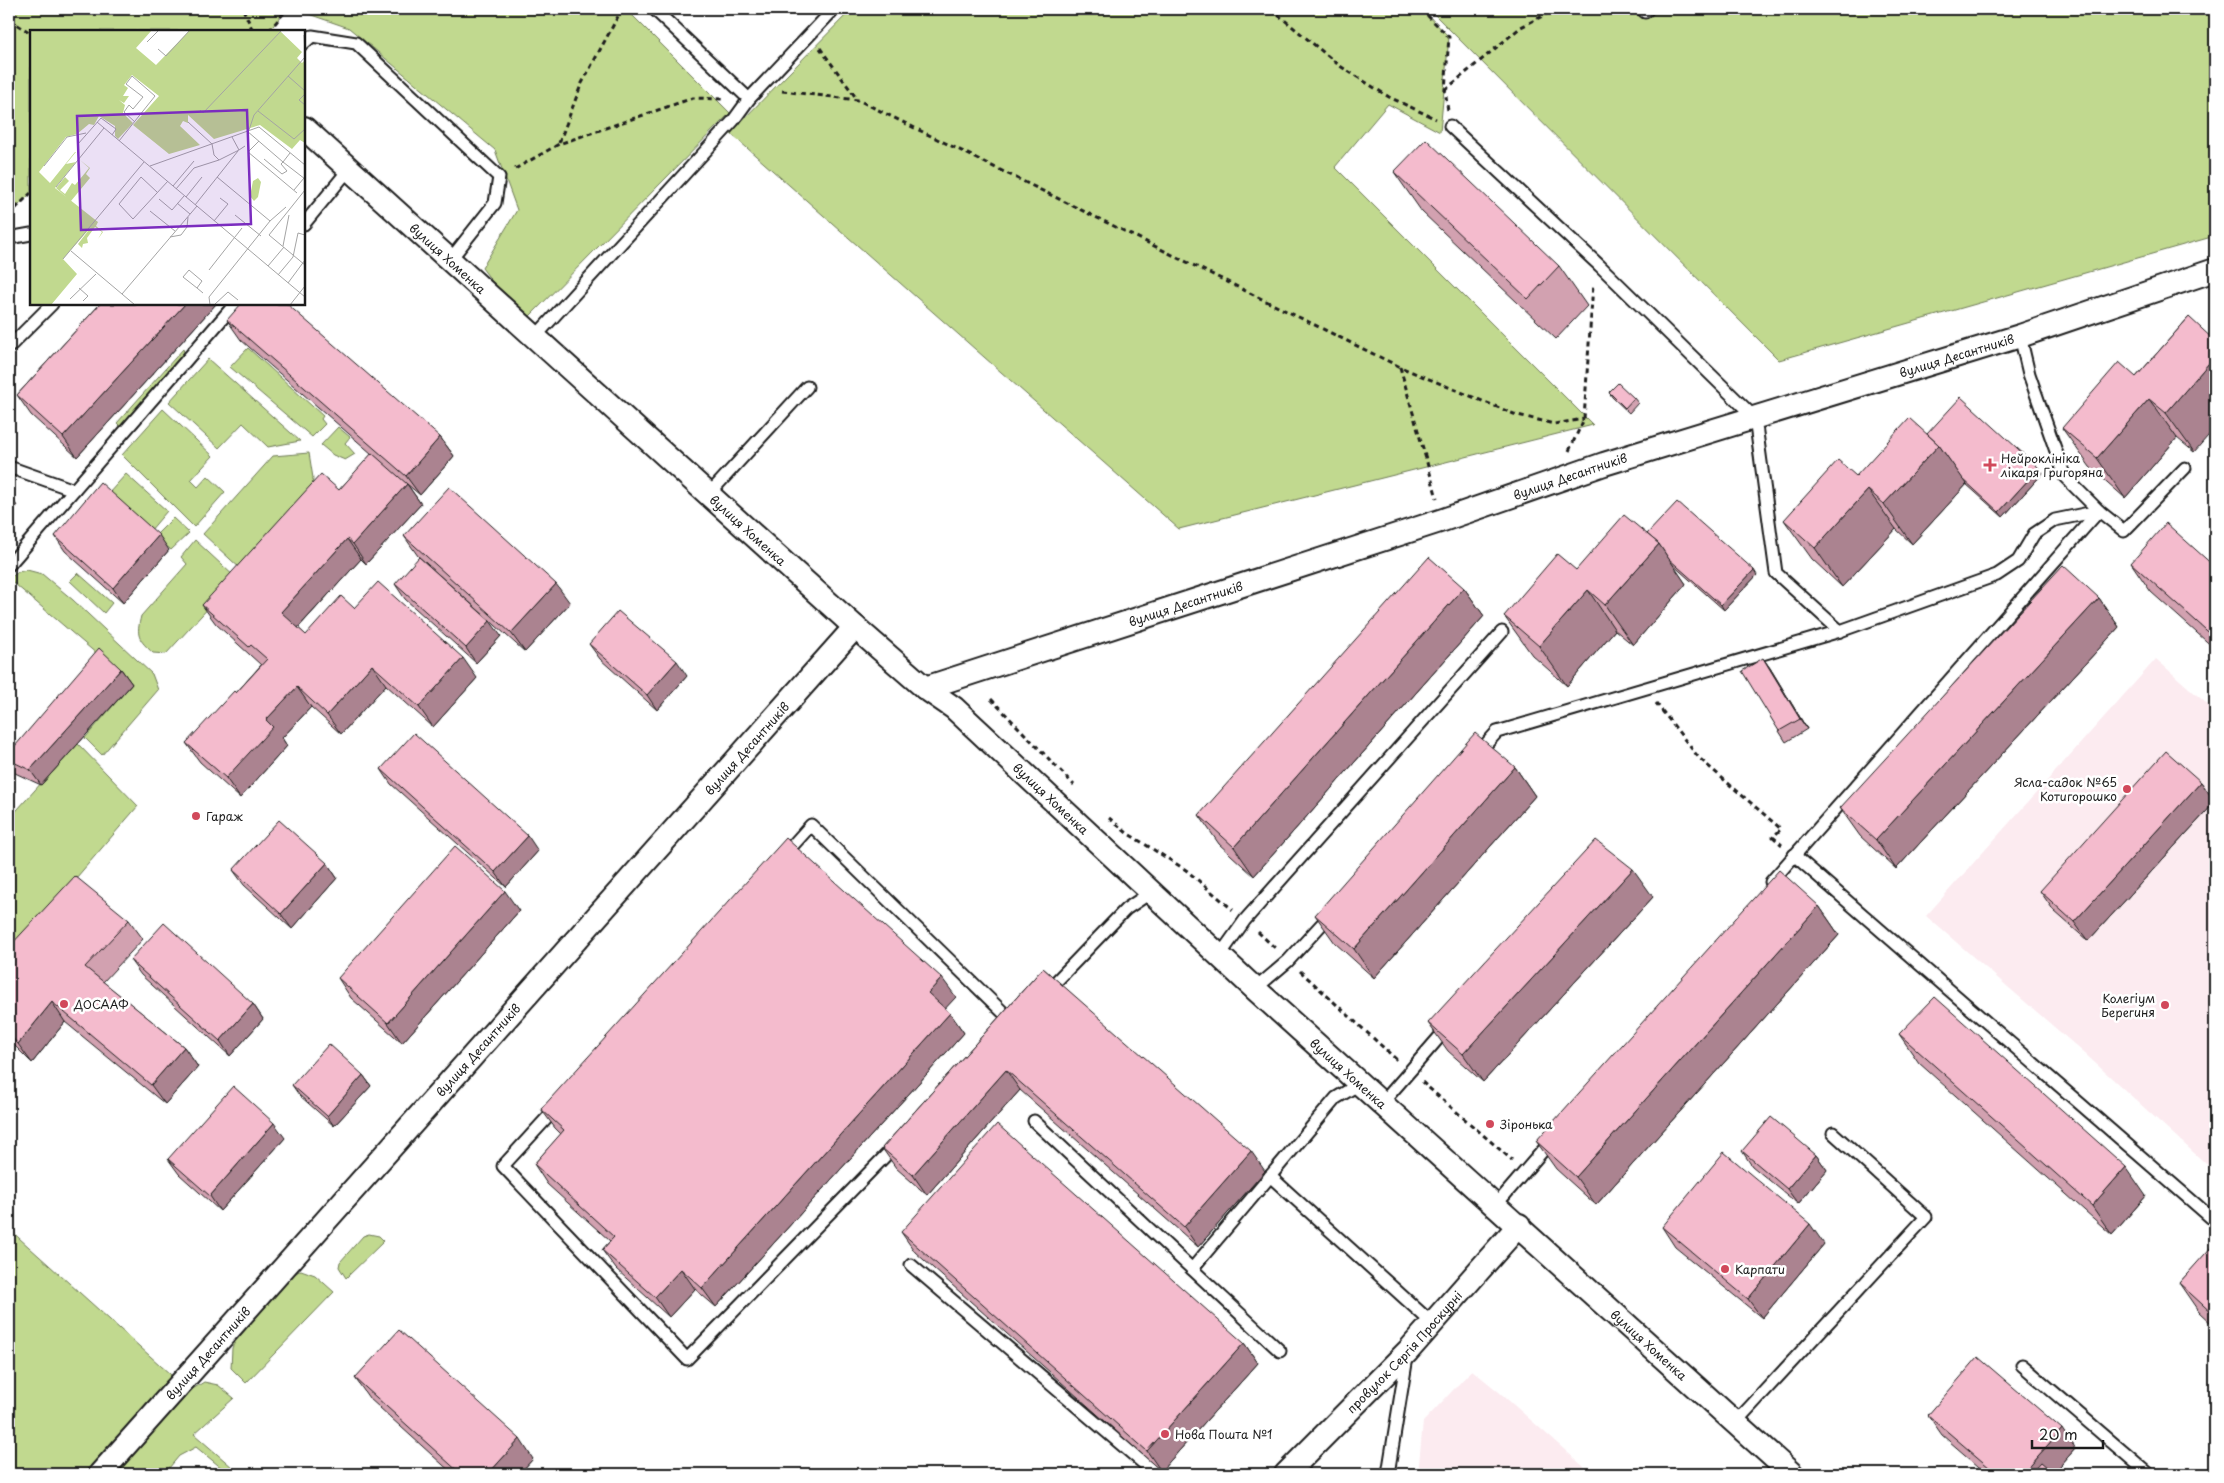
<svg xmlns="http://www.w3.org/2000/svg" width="2224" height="1483" viewBox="0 0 2224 1483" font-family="'Playpen Sans',sans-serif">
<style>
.built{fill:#fcebf0}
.green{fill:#c1d98f;stroke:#6e7a56}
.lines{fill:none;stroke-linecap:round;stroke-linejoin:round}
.service-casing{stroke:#1c1c1c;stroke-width:15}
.minor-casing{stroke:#1c1c1c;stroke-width:26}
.path{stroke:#1c1c1c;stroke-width:3;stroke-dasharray:5 4;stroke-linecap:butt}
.service{stroke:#fff;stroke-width:11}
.minor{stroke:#fff;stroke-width:22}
.wall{fill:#d2a1b0;stroke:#1c1c1c}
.shaded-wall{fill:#ab8390;stroke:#1c1c1c}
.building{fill:#f4bbcd;stroke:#1c1c1c}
.poi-dot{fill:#d1495b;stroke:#fff;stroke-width:2}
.labels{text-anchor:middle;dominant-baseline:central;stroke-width:5;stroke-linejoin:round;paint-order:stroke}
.street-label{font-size:12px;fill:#1c1c1c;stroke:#fff}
.poi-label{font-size:12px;fill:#1c1c1c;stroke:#fff;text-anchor:start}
.inset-road{fill:none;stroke:#a4a4a4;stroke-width:1}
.view{fill:#7b2cbf;fill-opacity:0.15;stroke:#7b2cbf;stroke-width:2.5}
.inset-edge{fill:none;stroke:#1c1c1c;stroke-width:2.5}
</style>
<rect width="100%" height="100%" fill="#fff"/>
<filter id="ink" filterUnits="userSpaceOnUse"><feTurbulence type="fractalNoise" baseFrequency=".02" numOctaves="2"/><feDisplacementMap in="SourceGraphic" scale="10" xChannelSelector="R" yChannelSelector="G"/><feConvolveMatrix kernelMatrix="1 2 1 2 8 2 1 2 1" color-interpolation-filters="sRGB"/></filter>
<g filter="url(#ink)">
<g class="built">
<path d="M2156,659L2215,711V1172L2083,1052L1926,916Z"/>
<path d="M1472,1370L1499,1392L1592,1474H1418L1423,1422Z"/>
</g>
<g class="green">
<path d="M9,9H287L269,31H31V193L9,215Z"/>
<path d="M294,9H626L730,113L530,316L494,284L482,268L517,210L495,150L349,28Z"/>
<path d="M852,9H1422L1449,37L1440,132L1388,104L1335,167L1593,425L1179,529L730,133Z"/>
<path d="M1429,9H2215V236L1779,360Z"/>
<path d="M248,348L323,416L321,419L325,424L312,437L230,367Z"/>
<path d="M183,349L185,355L121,427L117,423Z"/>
<path d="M208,359L300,441L268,447L243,423L219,448L169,402Z"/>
<path d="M163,409L213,456L191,480L198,487L208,476L225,492L194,527L122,455Z"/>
<path d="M338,427L350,437L345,443L355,454L345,460L333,455L321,445Z"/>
<path d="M309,453L313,478L312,492L243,571L203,534L273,456Z"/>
<path d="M126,474L167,511L150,531L108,494Z"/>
<path d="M173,518L189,533L171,550L155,536Z"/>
<path d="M195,540L236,578L166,654L153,653C138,639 136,636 141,616L187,564L181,557Z"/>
<path d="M27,570L42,574L73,600L152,674L158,690L102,755L85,738L132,684L9,579L18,572Z"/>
<path d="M78,573L112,603L104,613L70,581Z"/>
<path d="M77,743L138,806L9,956V819Z"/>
<path d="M9,1229L180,1383L98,1474H9Z"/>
<path d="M369,1234L379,1236L384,1241L346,1278L339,1267L340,1262L363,1236Z"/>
<path d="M301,1270L315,1275L334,1292L246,1383L231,1368L232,1348L235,1342L291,1276Z"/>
<path d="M204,1382L218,1385L234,1398L194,1434L240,1474H229L196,1447L179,1456L164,1474H119L131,1450L170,1399L178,1405L191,1390Z"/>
</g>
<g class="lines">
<g class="service-casing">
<g id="service">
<path d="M654,9L749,99"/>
<path d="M1642,9L1645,12L1648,9"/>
<path d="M304,43L312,36L356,43L499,177L495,203L450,260"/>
<path d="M1450,126L1600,266L1755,418L1776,573L1840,631L1997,575L2018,561L2034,534L2055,520L2099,511"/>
<path d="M304,224L350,168"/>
<path d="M9,238L31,234"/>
<path d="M536,336L733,121L749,99L834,9"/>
<path d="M2020,336L2029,374L2065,477L2099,511L2124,531L2185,468"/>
<path d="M9,347L52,304"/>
<path d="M9,467L74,490"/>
<path d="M708,495L807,387"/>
<path d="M9,565L235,304"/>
<path d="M1478,753L1497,732L1840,631"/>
<path d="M784,855L811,825L1014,1023"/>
<path d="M1794,855L2215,1221"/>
<path d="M1771,882L2099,511"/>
<path d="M1220,955L1245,920L1502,632"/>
<path d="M1255,989L1288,961L1332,913"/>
<path d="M1047,991L1126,909L1153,891"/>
<path d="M1383,1102L1449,1026"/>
<path d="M558,1106L503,1166L687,1359L896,1145"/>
<path d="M1034,1121L1192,1269L1336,1098L1361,1083"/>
<path d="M1270,1176L1432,1323"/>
<path d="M1496,1205L1552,1140"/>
<path d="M911,1265L1156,1474"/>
<path d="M1192,1269L1280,1351"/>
<path d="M2022,1365L2149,1474"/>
<path d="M1735,1423L1926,1217L1833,1133"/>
<path d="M1388,1474L1407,1357"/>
</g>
</g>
<g class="minor-casing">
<g id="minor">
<path id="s1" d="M304,128L855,627L925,688L954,708L1255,989L1792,1474"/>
<path id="s2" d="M925,688L1443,520L1604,464L2020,336L2215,270"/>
<path id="s3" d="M100,1474L855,627"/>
<path id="s4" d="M1286,1474L1408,1351L1519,1225"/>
</g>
</g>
<g class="path">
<path d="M243,9L253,31"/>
<path d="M1271,9L1340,66L1389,97L1436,119"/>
<path d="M1421,9L1449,37L1445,90L1448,111"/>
<path d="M9,20L31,33"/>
<path d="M269,31L287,9"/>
<path d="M820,48L857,99"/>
<path d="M1445,90L1521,27L1556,9"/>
<path d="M782,91L858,100L1400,367L1514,414L1554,424L1584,419"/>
<path d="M559,143L581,85L622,9"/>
<path d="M515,169L559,144L693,98L722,99"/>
<path d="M9,215L31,193"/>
<path d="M1400,367L1437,498"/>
<path d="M1569,451L1584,419L1593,284"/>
<path d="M991,699L1074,785"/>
<path d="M1656,703L1699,758L1781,829L1773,837L1782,845"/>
<path d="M1109,818L1127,833L1186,870L1233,910"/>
<path d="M1258,932L1275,948"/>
<path d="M1300,971L1397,1060"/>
<path d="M1422,1082L1512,1160"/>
</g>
<use href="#service" class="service"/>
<use href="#minor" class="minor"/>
</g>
<g class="wall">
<path d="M719,9H732L726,15Z"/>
<path d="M1394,172L1559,266L1587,306L1556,339L1422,212Z"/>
<path d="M100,304H216L77,457L31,415L17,395Z"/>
<path d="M2189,317L2194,452L2177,438L2125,498L2090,467L2062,428L2136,377Z"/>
<path d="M227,320L440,437L454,456L420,495L407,484L421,504L366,564L361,559L298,628L306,635L354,608L477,678L433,727L386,685L341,734L311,707L282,738L287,746L240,798L200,762L186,743L236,693L261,665L216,624L202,605L339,490L372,454L241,340Z"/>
<path d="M1609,392L1634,398L1638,403L1629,413L1612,397Z"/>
<path d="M1927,434L2039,468L2043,473L2003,517L1966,484H1967L1912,544L1896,529L1842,587L1812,559L1784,520Z"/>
<path d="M1647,534L1757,575L1724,610L1672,564L1686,584L1633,645L1615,630L1567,686L1532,655L1504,616L1576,570Z"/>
<path d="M55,536L169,550L123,603L65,551Z"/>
<path d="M404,536L570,603L525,652L418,556Z"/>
<path d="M2131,563L2215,567V649L2151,592Z"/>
<path d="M395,584L501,636L476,663L405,599Z"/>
<path d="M1464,588L1484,616L1254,876L1219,844L1199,815Z"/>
<path d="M2099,598L2119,627L1896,869L1860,836L1840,808Z"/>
<path d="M589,644L687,676L657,710L600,659Z"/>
<path d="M1763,658L1770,668L1807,729L1786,742L1779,731Z"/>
<path d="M121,669L132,684L41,785L15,773L9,764V753Z"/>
<path d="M1515,767L1535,796L1374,978L1335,943L1315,915Z"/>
<path d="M381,769L538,851L506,887L391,784Z"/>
<path d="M2201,782L2215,802L2088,941L2054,911L2040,891Z"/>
<path d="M327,863L337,878L292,929L244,885L233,870Z"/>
<path d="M1653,897L1483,1082L1448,1051L1428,1023Z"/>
<path d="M1819,906L1839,935L1596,1205L1556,1169L1536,1141Z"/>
<path d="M519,911L402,1043L351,998L338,978Z"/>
<path d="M129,920L143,939L103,982L184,1047L198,1067L165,1104L65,1022L32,1063L15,1046L9,1053V947Z"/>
<path d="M130,960L253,1004L263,1019L230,1056L141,975Z"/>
<path d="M1043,968L1265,1171L1198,1247L1020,1090L927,1195L896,1168L882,1148Z"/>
<path d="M956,997L945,1008L950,1013L964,1033L716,1307L695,1289L669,1317L616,1269L602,1250L610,1241L547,1184L534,1164L561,1134L555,1128L541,1109Z"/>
<path d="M1899,1034L2146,1196L2112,1235L1919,1063Z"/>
<path d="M363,1075L371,1086L334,1126L299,1095L292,1085Z"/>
<path d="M285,1138L220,1211L179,1174L168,1159Z"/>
<path d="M1742,1151L1816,1155L1827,1170L1798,1204L1752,1166Z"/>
<path d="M1662,1227L1824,1244L1762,1318L1675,1247Z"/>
<path d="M901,1232L1244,1343L1258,1363L1161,1471L915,1252Z"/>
<path d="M2215,1245V1327L2199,1312L2179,1283Z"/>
<path d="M355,1378L533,1459L519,1474H453L369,1398Z"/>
<path d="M1928,1415L2075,1449L2053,1474H1985L1986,1473L1942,1435Z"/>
</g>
<g class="shaded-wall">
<path d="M722,9H732L726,15Z"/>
<path d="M185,304H216L77,457L63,437Z"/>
<path d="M2215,356V428L2194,452L2166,413Z"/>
<path d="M2149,399L2177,438L2125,498L2097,458Z"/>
<path d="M440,437L454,456L420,495L406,476Z"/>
<path d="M1939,445L1967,484L1912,544L1884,504Z"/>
<path d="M2039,468L2043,473L2003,517L1999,512Z"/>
<path d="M407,484L421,504L366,564L353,544Z"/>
<path d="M1868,490L1896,529L1842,587L1815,548Z"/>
<path d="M9,494L17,506L9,516Z"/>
<path d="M159,535L169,550L123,603L113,588Z"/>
<path d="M347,539L361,559L294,632L281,612Z"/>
<path d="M1659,544L1686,584L1633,645L1605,605Z"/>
<path d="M1754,570L1757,575L1724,610L1721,605Z"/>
<path d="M556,584L570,603L525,652L511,633Z"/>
<path d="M1464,588L1484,616L1254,876L1234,847Z"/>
<path d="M1588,590L1615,630L1567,686L1539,646Z"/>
<path d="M2099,598L2119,627L1896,869L1876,840Z"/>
<path d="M490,621L501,636L476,663L466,648Z"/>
<path d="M463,658L477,678L433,727L419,707Z"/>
<path d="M1763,658L1770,668L1807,729L1800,719Z"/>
<path d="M677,661L687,676L657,710L647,695Z"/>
<path d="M372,665L386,685L341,734L327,715Z"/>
<path d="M121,669L132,684L41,785L30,770Z"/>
<path d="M297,687L311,707L282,738L287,746L240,798L226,778L266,720Z"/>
<path d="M1515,767L1535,796L1374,978L1354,949Z"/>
<path d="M2201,782L2215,802L2088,941L2074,922Z"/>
<path d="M528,836L538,851L506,887L495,872Z"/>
<path d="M327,863L337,878L292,929L281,914Z"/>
<path d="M1633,869L1653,897L1483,1082L1463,1054Z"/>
<path d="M505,891L519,911L402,1043L388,1023Z"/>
<path d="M1819,906L1839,935L1596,1205L1576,1177Z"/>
<path d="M942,978L956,997L942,1012L928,993Z"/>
<path d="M52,1002L65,1022L32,1063L18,1044Z"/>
<path d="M253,1004L263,1019L230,1056L220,1041Z"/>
<path d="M950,1013L964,1033L716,1307L702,1288Z"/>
<path d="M9,1037L15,1046L9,1053Z"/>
<path d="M184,1047L198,1067L165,1104L151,1085Z"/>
<path d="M1006,1070L1020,1090L927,1195L913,1175Z"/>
<path d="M363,1075L371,1086L334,1126L327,1116Z"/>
<path d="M274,1123L285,1138L220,1211L210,1196Z"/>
<path d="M1251,1151L1265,1171L1198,1247L1184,1227Z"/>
<path d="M1816,1155L1827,1170L1798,1204L1787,1189Z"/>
<path d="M2126,1167L2146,1196L2112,1235L2092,1206Z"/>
<path d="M1810,1224L1824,1244L1762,1318L1748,1299Z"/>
<path d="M681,1269L695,1289L669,1317L655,1297Z"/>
<path d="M1244,1343L1258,1363L1161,1471L1147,1451Z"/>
<path d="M2062,1429L2075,1449L2053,1474H2022Z"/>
<path d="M520,1439L533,1459L519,1474H488Z"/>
</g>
<g class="building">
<path d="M1426,139L1559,266L1528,299L1394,172Z"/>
<path d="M100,304H185L63,437L17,395Z"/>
<path d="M241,304H287L440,437L406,476L227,320Z"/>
<path d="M2189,317L2215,341V356L2166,413L2149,399L2097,458L2062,428L2119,362L2136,377Z"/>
<path d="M2215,328V341L2209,335Z"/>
<path d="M1618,383L1634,398L1625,408L1609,392Z"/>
<path d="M1961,397L2039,468L1999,512L1963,479L1939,445L1927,434Z"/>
<path d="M1909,418L1939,445L1884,504L1868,490L1815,548L1784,520L1838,460L1856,476Z"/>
<path d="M372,453L407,484L353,544L347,539L281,612L306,635L341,596L354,608L378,582L463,658L419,707L372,665L327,715L297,687L266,720L273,727L226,778L186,743L234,691L236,693L267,659L251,645L249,647L202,605L321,474L339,490Z"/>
<path d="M100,482L159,535L113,588L55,536Z"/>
<path d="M449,487L556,584L511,633L404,536Z"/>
<path d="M1677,502L1754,570L1721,605L1669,559L1659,544L1647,534Z"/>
<path d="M1624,515L1659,544L1605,605L1588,590L1539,646L1504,616L1557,554L1576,570Z"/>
<path d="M2166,523L2215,567V638L2131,563Z"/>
<path d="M419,557L490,621L466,648L395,584Z"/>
<path d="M1429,557L1464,588L1234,847L1199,815Z"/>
<path d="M2063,565L2099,598L1876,840L1840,808Z"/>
<path d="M618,611L677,661L647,695L589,644Z"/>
<path d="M99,648L121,669L30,770L9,760V753Z"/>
<path d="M1763,658L1800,719L1779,731L1742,671Z"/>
<path d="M414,733L528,836L495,872L381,769Z"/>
<path d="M1475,733L1515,767L1354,949L1315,915Z"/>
<path d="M2166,751L2201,782L2074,922L2040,891Z"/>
<path d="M279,820L327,863L281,914L233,870Z"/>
<path d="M786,838L942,978L928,993L950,1013L702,1288L681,1269L655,1297L602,1250L614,1237L534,1164L564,1130L541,1109Z"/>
<path d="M1596,840L1633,869L1463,1054L1428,1023Z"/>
<path d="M455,846L505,891L388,1023L338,978Z"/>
<path d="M1779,870L1819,906L1576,1177L1536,1141Z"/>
<path d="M75,876L129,920L85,967L184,1047L151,1085L52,1002L18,1044L9,1034V947Z"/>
<path d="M164,923L253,1004L220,1041L130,960Z"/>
<path d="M1043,968L1251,1151L1184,1227L1006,1070L913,1175L882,1148Z"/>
<path d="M1935,997L2126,1167L2092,1206L1899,1034Z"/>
<path d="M329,1044L363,1075L327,1116L292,1085Z"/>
<path d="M233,1086L274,1123L210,1196L168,1159Z"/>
<path d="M1771,1117L1816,1155L1787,1189L1742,1151Z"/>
<path d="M997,1124L1244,1343L1147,1451L901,1232Z"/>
<path d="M1724,1152L1810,1224L1748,1299L1662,1227Z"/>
<path d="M2214,1244L2215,1245V1316L2179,1283Z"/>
<path d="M399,1330L520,1439L488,1474H461L355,1378Z"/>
<path d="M1978,1357L2062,1429L2022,1474H1997L1928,1415Z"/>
<path d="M2040,1463L2053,1474H2030Z"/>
<path d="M1989,1469L1995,1474H1985Z"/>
</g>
</g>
<g class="poi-dot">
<path d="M1987.5 457.5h5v5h5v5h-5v5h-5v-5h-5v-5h5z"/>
<circle cx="2127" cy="789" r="5"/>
<circle cx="196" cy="816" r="5"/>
<circle cx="64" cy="1004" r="5"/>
<circle cx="2165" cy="1005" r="5"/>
<circle cx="1490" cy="1124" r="5"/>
<circle cx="1725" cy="1269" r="5"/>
<circle cx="1165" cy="1434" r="5"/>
</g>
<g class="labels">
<g class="street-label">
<text stroke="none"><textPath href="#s1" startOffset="194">вулиця Хоменка</textPath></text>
<text stroke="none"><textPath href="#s2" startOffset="1084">вулиця Десантників</textPath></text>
<text stroke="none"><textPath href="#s2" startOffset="679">вулиця Десантників</textPath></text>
<text stroke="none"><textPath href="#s1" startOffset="599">вулиця Хоменка</textPath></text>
<text stroke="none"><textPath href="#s2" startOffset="274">вулиця Десантників</textPath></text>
<text stroke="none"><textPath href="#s3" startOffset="972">вулиця Десантників</textPath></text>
<text stroke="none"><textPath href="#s1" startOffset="1004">вулиця Хоменка</textPath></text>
<text stroke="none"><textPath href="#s3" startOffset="568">вулиця Десантників</textPath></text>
<text stroke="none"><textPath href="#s1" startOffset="1409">вулиця Хоменка</textPath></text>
<text stroke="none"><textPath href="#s1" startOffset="1814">вулиця Хоменка</textPath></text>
<text stroke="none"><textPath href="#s4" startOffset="170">провулок Сергія Проскурні</textPath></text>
<text stroke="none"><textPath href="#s3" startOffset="162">вулиця Десантників</textPath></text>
</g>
<g class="poi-label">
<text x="2001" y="458">Нейроклініка<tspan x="2001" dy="14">лікаря Григоряна</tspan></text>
<text x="2117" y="782" text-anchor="end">Ясла-садок №65<tspan x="2117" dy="14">Котигорошко</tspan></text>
<text x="206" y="816">Гараж</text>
<text x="2155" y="998" text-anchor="end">Колегіум<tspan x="2155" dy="14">Берегиня</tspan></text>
<text x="74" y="1004">ДОСААФ</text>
<text x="1500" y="1124">Зіронька</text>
<text x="1735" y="1269">Карпати</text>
<text x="1175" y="1434">Нова Пошта №1</text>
</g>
</g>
<g transform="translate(30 30)">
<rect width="275" height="275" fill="#fff"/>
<path d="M0,0H122L106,18L126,35L160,0H249L272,22L267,28L272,33L275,30V113L270,110L262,119L230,95L184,109L158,85V93L153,91L150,96L170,115L139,124L103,95L129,66L102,45L94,55L98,58L93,66H99L94,73L89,70L95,75L93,83L103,93L88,109L85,106V96L69,86L64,95L59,94L47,104L36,107L9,142L20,153L45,122H46L36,134L46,132L25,158L68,192L66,196L73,202L68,209L72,202L65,197L57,208L58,213L53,214L52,218L48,214L61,197L33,229L47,244L21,275H0ZM50,130L60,138L56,144L60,148L41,171L26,158L35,147L39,151L30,160L35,164L42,153L45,155L55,143L59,138ZM228,148L231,152L228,167L224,171L220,166L223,151Z" fill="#c1d98f"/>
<path class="inset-road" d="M274,5L275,24M117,12L129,0M128,19L136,26L160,0M258,46L275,61M275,64L269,70L275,75M170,80L173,83L252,0M228,81L264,109L275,99M67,92L275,267M158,92L182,114L184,125L189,130L209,120M219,100L224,85L275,27M217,101L253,132L251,134L257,141L252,144L234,129M202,107L209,120L215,116M89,111L125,66L102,46L96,54L113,67L103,79L99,75L94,82L105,92M229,111L218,122L267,163M48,114L71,88L86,99L82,105M260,123L253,132L275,149M14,136L37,107L56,103M120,136L229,97L275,135M187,147L240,191M143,156L164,131M26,157L74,98M146,159L164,138L189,130M264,160L274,148M275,160L239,205L275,235M127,162L111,147L89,174L103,189L138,151M156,167L172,147M129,169L142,180L154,166M147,173L160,184M165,175L208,121M120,181L145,201M205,185L231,206M184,191L198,174L190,168M140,207L151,205L157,197L158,187M253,216L259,185M41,221L105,275M33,229L114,132M238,236L254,217M179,240L212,198M248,245L263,227L268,203L275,205M258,253L275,230M49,258L58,266L53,271M167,258L172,251L159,240L153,247L167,258L173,263M92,264L167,176M40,269L66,244M180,275L179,267L240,191L256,177M184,275L198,262L208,270M260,275L275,256"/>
<path class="view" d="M217,80L221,194L51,200L47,86Z"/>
<rect width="275" height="275" class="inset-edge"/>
</g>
<rect width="2224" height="1483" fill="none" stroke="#fff" stroke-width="30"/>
<rect x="15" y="15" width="2194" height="1453" fill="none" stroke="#1c1c1c" stroke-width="2" filter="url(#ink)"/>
<path d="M2032 1440v8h71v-8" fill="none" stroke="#1c1c1c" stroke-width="2.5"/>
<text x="2039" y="1440" font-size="15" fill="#1c1c1c" stroke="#ffffff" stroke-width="4" paint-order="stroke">20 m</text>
</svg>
